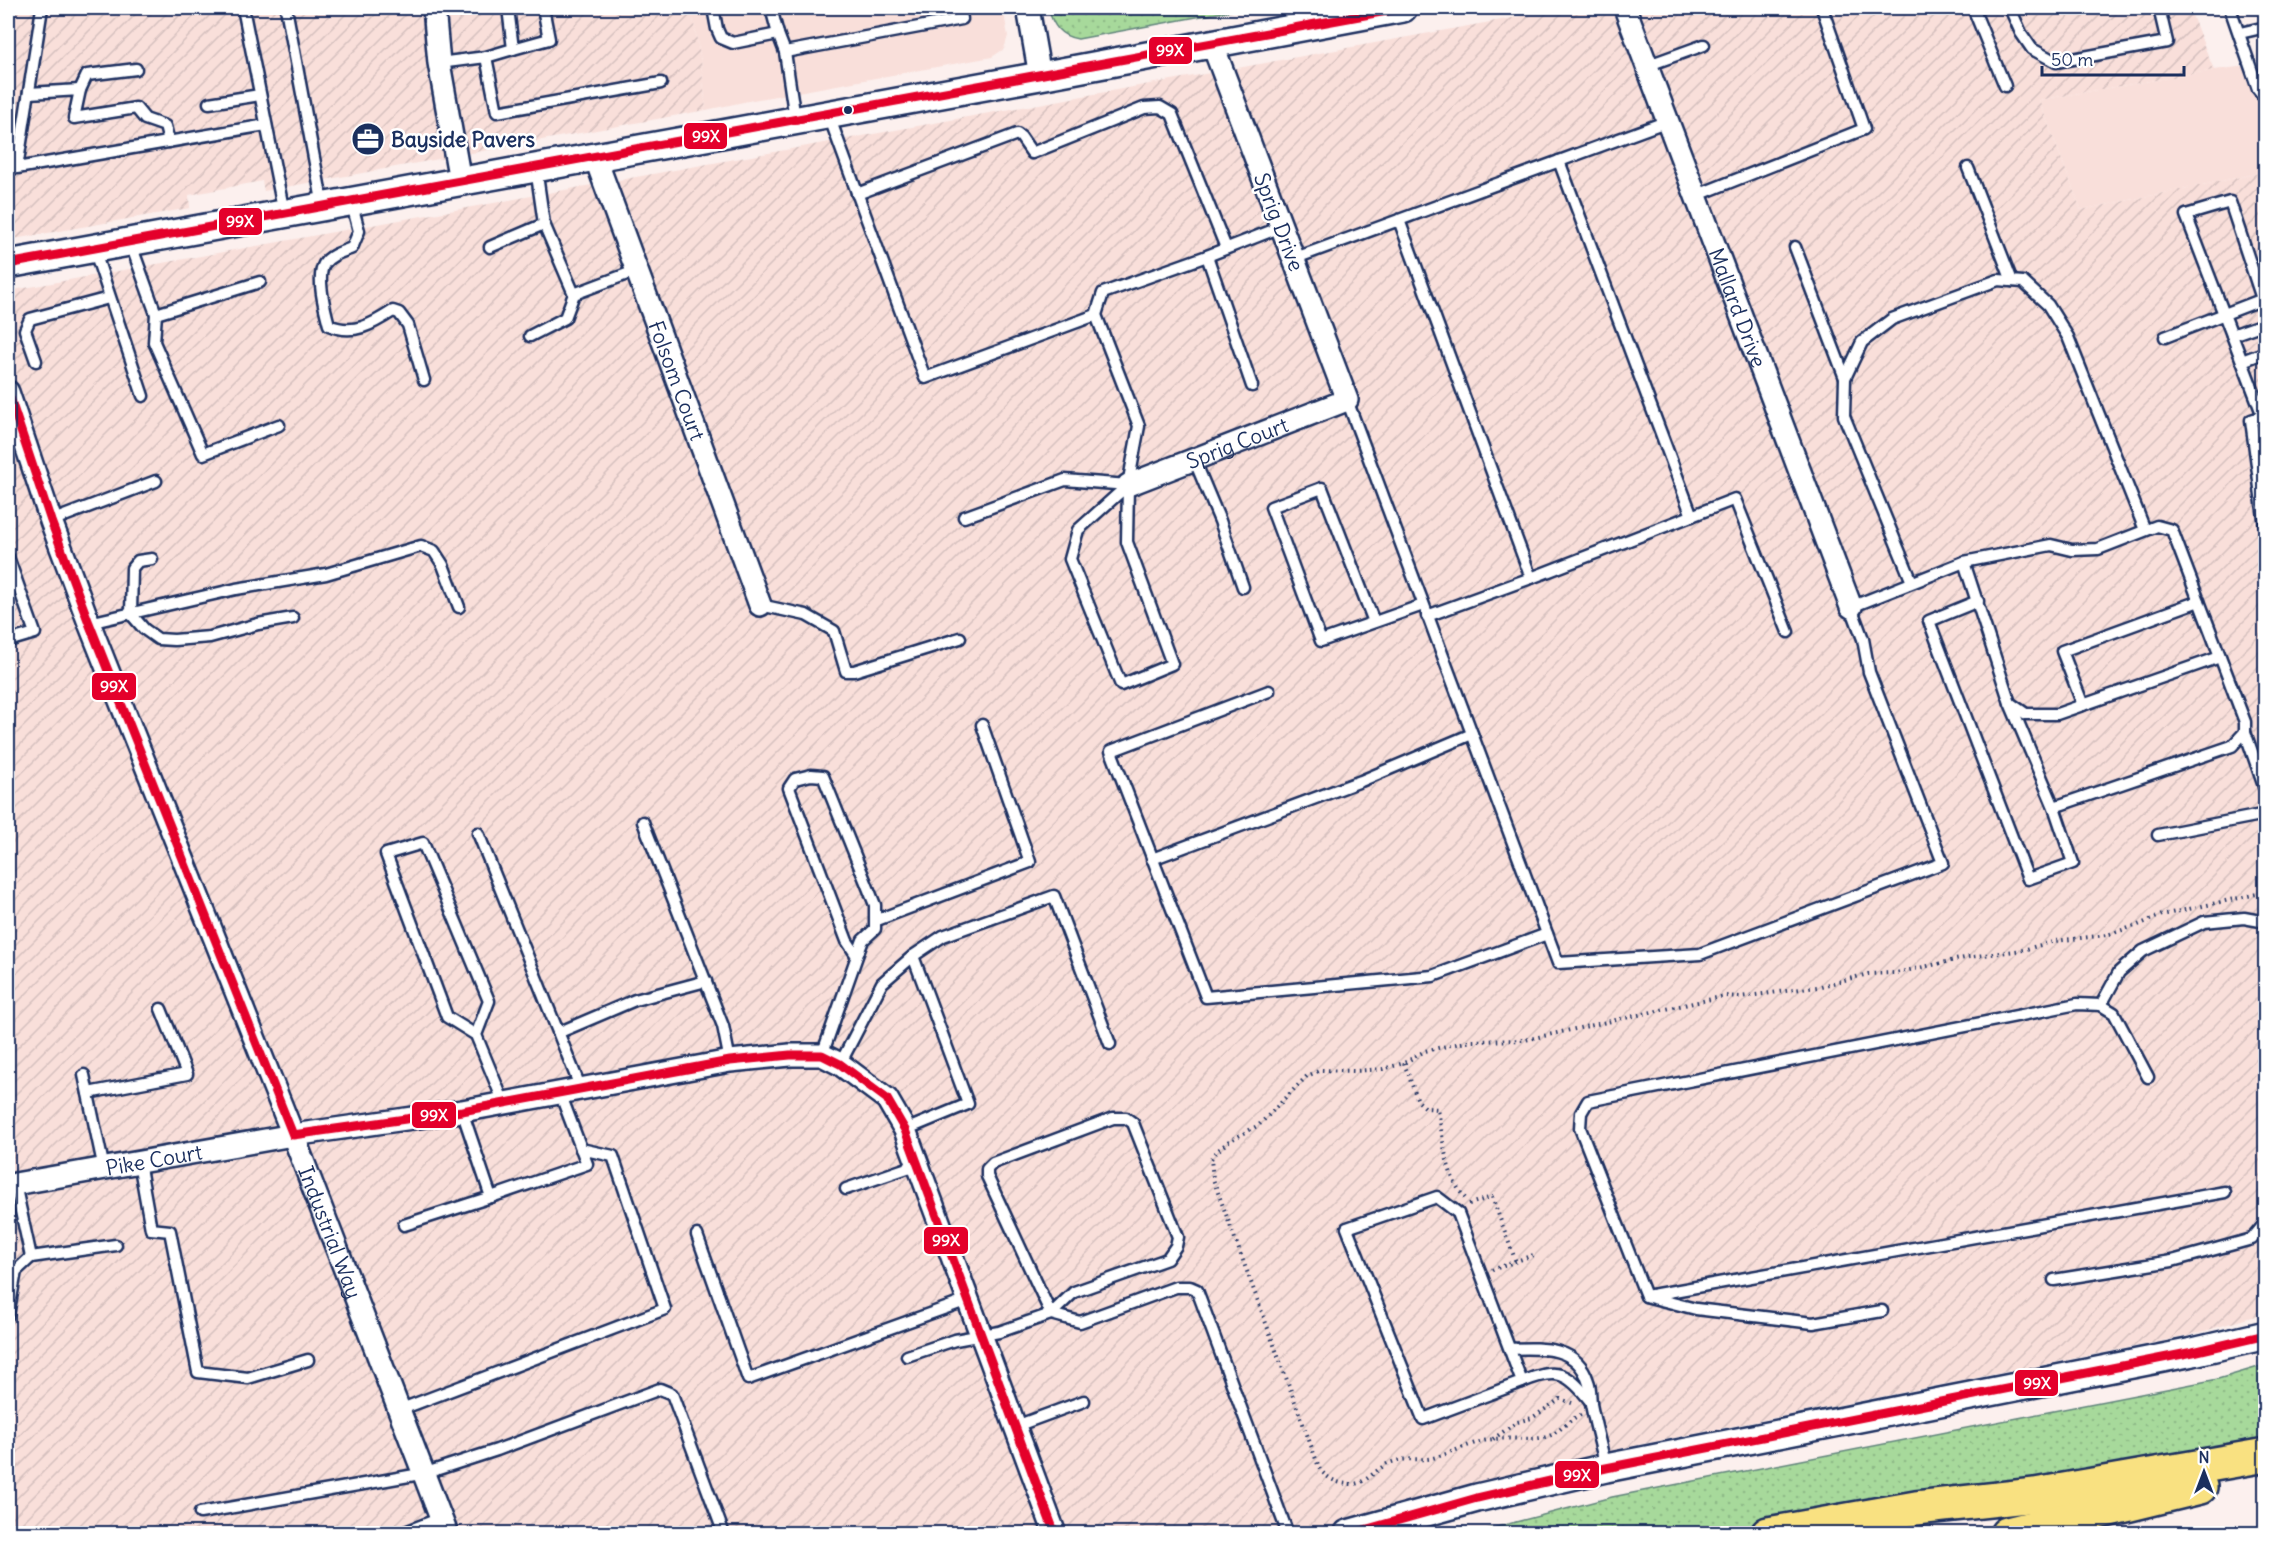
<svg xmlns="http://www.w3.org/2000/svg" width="2273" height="1541" viewBox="0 0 2273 1541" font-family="Delius,sans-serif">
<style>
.built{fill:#f9dfda}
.industrial{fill:url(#industrial-furrows)}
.grass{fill:url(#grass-dots);stroke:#61847c;stroke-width:1.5}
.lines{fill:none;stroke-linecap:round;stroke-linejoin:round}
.service-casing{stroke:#1b2f5e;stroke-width:15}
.minor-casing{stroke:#1b2f5e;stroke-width:26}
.tertiary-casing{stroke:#1b2f5e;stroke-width:32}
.motorway-casing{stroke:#1b2f5e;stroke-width:38}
.path{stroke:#1b2f5e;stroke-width:4;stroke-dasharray:1.5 4.5;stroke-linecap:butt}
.service{stroke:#fff;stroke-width:10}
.minor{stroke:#fff;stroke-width:21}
.tertiary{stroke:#fff;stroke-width:27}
.motorway{stroke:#f9e181;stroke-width:33}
.bus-1-casing{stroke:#fff;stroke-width:14}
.bus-1{stroke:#e4002b;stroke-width:9}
.bus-dot{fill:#1b2f5e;stroke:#fff;stroke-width:2}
.labels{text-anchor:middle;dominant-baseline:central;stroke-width:5;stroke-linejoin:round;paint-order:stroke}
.poi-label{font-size:21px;font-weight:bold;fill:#1b2f5e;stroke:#fff;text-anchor:start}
.street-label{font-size:21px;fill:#1b2f5e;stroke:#fff}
.line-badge{stroke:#fff;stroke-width:2}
.badge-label{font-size:16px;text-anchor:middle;font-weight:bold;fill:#fff}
</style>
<defs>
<pattern id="industrial-furrows" width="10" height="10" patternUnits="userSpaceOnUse" patternTransform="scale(1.5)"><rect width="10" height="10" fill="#f9dfda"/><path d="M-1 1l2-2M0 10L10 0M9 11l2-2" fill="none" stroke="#d5c0be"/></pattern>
<pattern id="grass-dots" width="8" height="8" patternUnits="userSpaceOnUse" patternTransform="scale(1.5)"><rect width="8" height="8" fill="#a7d99b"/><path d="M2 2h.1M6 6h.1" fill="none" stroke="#8fbb88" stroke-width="1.8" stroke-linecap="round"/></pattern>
</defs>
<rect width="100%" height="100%" fill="#fcf0ee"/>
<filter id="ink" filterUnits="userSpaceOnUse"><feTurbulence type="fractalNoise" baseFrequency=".0167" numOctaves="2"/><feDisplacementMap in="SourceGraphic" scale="12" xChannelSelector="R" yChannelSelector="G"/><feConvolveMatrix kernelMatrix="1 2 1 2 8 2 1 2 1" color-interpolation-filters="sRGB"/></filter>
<g filter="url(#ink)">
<g class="built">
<path d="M691,8H1003L1008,36L1004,49L992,57L753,100L706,110L701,61Z"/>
<path d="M2262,64L2266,74L2265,172L2081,210L2039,100L2214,70Z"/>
</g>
<g class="industrial">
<path d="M8,8H691L701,61L706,110L264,191L262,181L189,195L190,208L8,240Z"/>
<path d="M1568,8H2189L2214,70L2039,100L2081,210L2265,172V1313L2188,1336L1632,1446L1319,1533H8V291Z"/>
</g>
<g class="grass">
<path d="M1048,8H1245L1078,39C1059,36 1053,25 1048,8Z"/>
<path d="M2265,1365V1455L1768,1533L1470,1534L1612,1497L2218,1379Z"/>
</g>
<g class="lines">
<g class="service-casing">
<g id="service">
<path d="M42,8L17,168L266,125"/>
<path d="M243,8L284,213"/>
<path d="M286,8L323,206"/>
<path d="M713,8L717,29L721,38L733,43L778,34"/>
<path d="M771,8L778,34L785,52L795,119"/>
<path d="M1973,8L2005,86"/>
<path d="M2010,8L2021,33L2032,49L2056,62L2167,42L2159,8"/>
<path d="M2230,8L2258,89L2266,99"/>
<path d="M2240,33L2266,27"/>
<path d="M513,49L549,39L543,8"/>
<path d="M785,52L962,19L960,8"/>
<path d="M486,57L513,49L508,8"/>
<path d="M439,63L486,57L497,112L661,83"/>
<path d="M1646,66L1704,45"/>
<path d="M80,90L87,75L136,69"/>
<path d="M29,93L80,90L74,118L136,108L145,119L165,126L169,142"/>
<path d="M209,103L260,95"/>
<path d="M829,116L925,378L1096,315L1139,426L1128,485L1127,542L1172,664L1121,685L1070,559L1078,530L1128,485"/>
<path d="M1559,161L1692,516"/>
<path d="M1968,168L2012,281"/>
<path d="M857,194L1017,134L1021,137L1032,153L1144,108L1160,107L1172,114L1226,248"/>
<path d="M1695,196L1864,129L1822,8"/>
<path d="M351,201L359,231L352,248C342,252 330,255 324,264C316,278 325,310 329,325C353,336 373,324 393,311L399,313L408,325L424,380"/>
<path d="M1399,220L1531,578L1427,616"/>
<path d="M544,224L574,294L635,271"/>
<path d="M130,242L156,314L260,282"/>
<path d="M490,247L544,224L536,168"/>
<path d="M1795,247L1845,378"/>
<path d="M94,249L143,396"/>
<path d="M1207,256L1281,227"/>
<path d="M1293,259L1668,121"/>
<path d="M2262,299L2230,202L2186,215L2263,416"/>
<path d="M156,314L154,342L203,454L279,425"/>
<path d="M1096,315L1103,293L1207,256L1252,386"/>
<path d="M2232,335L2266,323"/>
<path d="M530,336L565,318L574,294"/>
<path d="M2165,337L2266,298"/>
<path d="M36,361L25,330L30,319L109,298"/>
<path d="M2242,361L2266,352"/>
<path d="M1347,400L1558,963L1700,954L1943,863L1869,672L1863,639L1851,607L1964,562L2051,545L2072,550L2098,549L2157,526L2172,530L2245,722V732L2232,746L2054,807"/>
<path d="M2266,415L2251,420L2266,533"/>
<path d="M1194,459L1220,521L1243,587"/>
<path d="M964,517L1065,480L1128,485"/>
<path d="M51,521L156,481"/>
<path d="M8,557L35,633L8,641"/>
<path d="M152,559L138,561L132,568L131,614L144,629L158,639L174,640L210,637L258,624L293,618"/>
<path d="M1964,562L2010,703L2026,714H2057L2220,657"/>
<path d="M1531,578L1735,499L1788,632"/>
<path d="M1912,582L1844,416L1845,378L1862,342L1892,319L1998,280L2023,282L2048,305L2068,337L2145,530"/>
<path d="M1978,601L1929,621L2028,879L2073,863L2054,807L2010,703"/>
<path d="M760,605L806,615L834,631L846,671H854L960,638"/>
<path d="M1374,622L1322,488L1271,507L1321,641L1423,605"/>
<path d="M89,623L236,589L326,574L421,546L434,551L443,565L459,607"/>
<path d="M1269,691L1111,751L1206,997L1433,976L1547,934"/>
<path d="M2083,705L2062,651L2199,601"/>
<path d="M2245,732L2266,792"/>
<path d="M643,822L723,1026L730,1061"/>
<path d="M478,833L581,1089"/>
<path d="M2158,835L2266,814"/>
<path d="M1152,859L1361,781L1472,734"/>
<path d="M877,920L1030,862L982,725"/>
<path d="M2101,1005L2119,972L2143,951L2204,922L2244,918L2266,922"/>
<path d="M560,1032L635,1000L706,981"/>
<path d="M476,1035L489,1001L423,843L386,854L447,1017L476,1035L504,1103"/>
<path d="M822,1055L857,956L863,940L875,929V905L823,776L811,775L795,779L789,788L847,941L857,956"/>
<path d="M840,1064L882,983L913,956L943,936L1054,896L1110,1044"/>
<path d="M84,1075L104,1169"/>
<path d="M88,1093L187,1074L161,1009"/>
<path d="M905,1130L968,1104L913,956"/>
<path d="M139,1162L151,1229L170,1231L198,1372L248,1378L308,1360"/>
<path d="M846,1189L919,1164"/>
<path d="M491,1197L587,1164L560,1093"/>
<path d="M1437,1197L1458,1213L1522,1382L1423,1419L1347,1228Z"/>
<path d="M404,1225L491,1197L462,1111"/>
<path d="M697,1235L748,1379L968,1300"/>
<path d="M31,1257L116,1245"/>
<path d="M2054,1280L2172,1261L2252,1239L2266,1222"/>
<path d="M1646,1296L1580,1128L1581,1113L1588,1101L2077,1004L2101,1005L2114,1013L2148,1077"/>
<path d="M1646,1296L2225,1192"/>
<path d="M1649,1297L1696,1309L1813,1323L1882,1311"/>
<path d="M8,1315L16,1271L31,1257L15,1184L12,1186"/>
<path d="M1510,1349C1540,1348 1577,1345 1588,1381C1591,1388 1590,1396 1591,1404C1595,1425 1601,1446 1606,1467"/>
<path d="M907,1356L955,1340L999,1332L1051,1314L1074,1292L1167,1259L1176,1246L1178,1237L1133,1123L1126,1118H1113L993,1163L987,1169V1176L1051,1314L1080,1322L1176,1287H1190L1197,1290L1288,1534"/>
<path d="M1522,1382C1557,1367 1568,1372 1591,1402"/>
<path d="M399,1410L665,1309L613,1156L581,1149"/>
<path d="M1016,1426L1084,1401"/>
<path d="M200,1513L426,1473L497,1450L660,1389L672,1394L724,1534"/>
<path d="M400,1534L441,1518"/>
</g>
</g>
<g class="minor-casing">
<g id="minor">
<path d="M434,8L439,63L460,181"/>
<path d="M1028,8L1040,76"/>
<path id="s1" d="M1625,8L1851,607"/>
<path id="s2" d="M595,157L760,605"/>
<path id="s3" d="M8,392L51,521L89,623L293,1135L447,1534"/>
<path id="s4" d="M1128,485L1347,400L1212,43"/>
<path id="s5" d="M15,1184L293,1135L462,1111L730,1061L790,1055H822L840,1064L887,1099L905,1130L1055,1534"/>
</g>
</g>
<g class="tertiary-casing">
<g id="tertiary">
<path d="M8,264L1040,76L1403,8"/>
<path d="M1348,1534L1477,1498L1606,1468L2193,1352L2266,1335"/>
</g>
</g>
<g class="motorway-casing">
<g id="motorway">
<path d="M1768,1534L1916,1508L2035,1495L2266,1455"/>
<path d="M2007,1534L2200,1487"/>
</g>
</g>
<g class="path">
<path d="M1404,1063L1418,1101L1426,1108L1438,1109C1443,1138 1445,1175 1465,1198"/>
<path d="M1469,1204L1492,1197L1516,1262"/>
<path d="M1492,1270L1536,1254"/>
<path d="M1581,1415C1568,1419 1559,1434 1546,1437C1530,1441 1512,1437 1495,1439C1473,1441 1455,1452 1433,1458C1420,1461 1405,1457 1392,1462C1378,1466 1367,1484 1352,1484C1338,1484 1330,1480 1320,1470L1213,1179L1211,1159L1215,1153L1229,1141L1259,1125L1307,1076L1321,1070L1355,1071L1383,1069L1404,1063L1425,1051L1451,1045L1472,1041L1525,1040L1725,996L1740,997L1817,987L1868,974L1896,973L1969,957L2023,950L2055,941L2107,935L2138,925L2162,915L2266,892"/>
<path d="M1493,1439L1517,1422L1532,1418L1560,1399L1572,1403"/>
</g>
<use href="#service" class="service"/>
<use href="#minor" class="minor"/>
<use href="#tertiary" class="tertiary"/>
<use href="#motorway" class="motorway"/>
<g class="bus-1-casing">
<g id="bus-1">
<path d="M8,264L1403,8"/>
<path d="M8,392L51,521L89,623L293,1135L462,1111L730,1061L790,1055H822L840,1064L887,1099L905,1130L1055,1534"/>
<path d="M1350,1534L1477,1498L1606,1468L2193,1352L2266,1335"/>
</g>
</g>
<use href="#bus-1" class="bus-1"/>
</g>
</g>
<defs>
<g id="office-disc" transform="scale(1.725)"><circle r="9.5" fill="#1b2f5e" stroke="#fff"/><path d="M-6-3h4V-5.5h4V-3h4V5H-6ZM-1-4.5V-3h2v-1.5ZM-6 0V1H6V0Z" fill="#fff"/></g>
</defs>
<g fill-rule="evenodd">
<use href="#office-disc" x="368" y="139"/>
</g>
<circle class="bus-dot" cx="848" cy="110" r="5"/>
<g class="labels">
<g class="poi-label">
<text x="391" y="139">Bayside Pavers</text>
</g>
<g class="street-label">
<text transform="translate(1279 222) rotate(69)">Sprig Drive</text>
<text stroke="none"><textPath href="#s1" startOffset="320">Mallard Drive</textPath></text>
<text stroke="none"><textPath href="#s2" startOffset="238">Folsom Court</textPath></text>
<text stroke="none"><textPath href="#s4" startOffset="117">Sprig Court</textPath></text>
<text stroke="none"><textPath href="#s5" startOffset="141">Pike Court</textPath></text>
<text stroke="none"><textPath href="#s3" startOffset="900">Industrial Way</textPath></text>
</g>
</g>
<g class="line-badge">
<rect x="1148" y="36" width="45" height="29" rx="6" fill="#e4002b"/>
<rect x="683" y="122" width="45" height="28" rx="6" fill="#e4002b"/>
<rect x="218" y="207" width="45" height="29" rx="6" fill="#e4002b"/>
<rect x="91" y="672" width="46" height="29" rx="6" fill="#e4002b"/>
<rect x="411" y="1101" width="46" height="28" rx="6" fill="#e4002b"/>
<rect x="923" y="1226" width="46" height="29" rx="6" fill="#e4002b"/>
<rect x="2014" y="1369" width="45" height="28" rx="6" fill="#e4002b"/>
<rect x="1554" y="1460" width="46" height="29" rx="6" fill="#e4002b"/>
</g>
<g class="badge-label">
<text x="1170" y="56">99X</text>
<text x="706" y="142">99X</text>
<text x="240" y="227">99X</text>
<text x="114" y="692">99X</text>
<text x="434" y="1121">99X</text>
<text x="946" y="1246">99X</text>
<text x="2037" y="1389">99X</text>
<text x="1577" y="1481">99X</text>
</g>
<rect width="2273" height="1541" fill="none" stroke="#fff" stroke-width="30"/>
<rect x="15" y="15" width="2243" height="1511" fill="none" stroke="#1b2f5e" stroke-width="2" filter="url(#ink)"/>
<g transform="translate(2204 1472)" stroke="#ffffff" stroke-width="4.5" paint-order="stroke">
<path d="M0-4.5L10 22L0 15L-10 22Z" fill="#1b2f5e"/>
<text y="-9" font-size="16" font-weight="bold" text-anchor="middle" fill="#1b2f5e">N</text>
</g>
<path d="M2042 66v9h142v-9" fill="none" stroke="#1b2f5e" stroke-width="3"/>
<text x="2051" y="66" font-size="18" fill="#1b2f5e" stroke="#ffffff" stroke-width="4.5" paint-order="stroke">50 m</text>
</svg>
